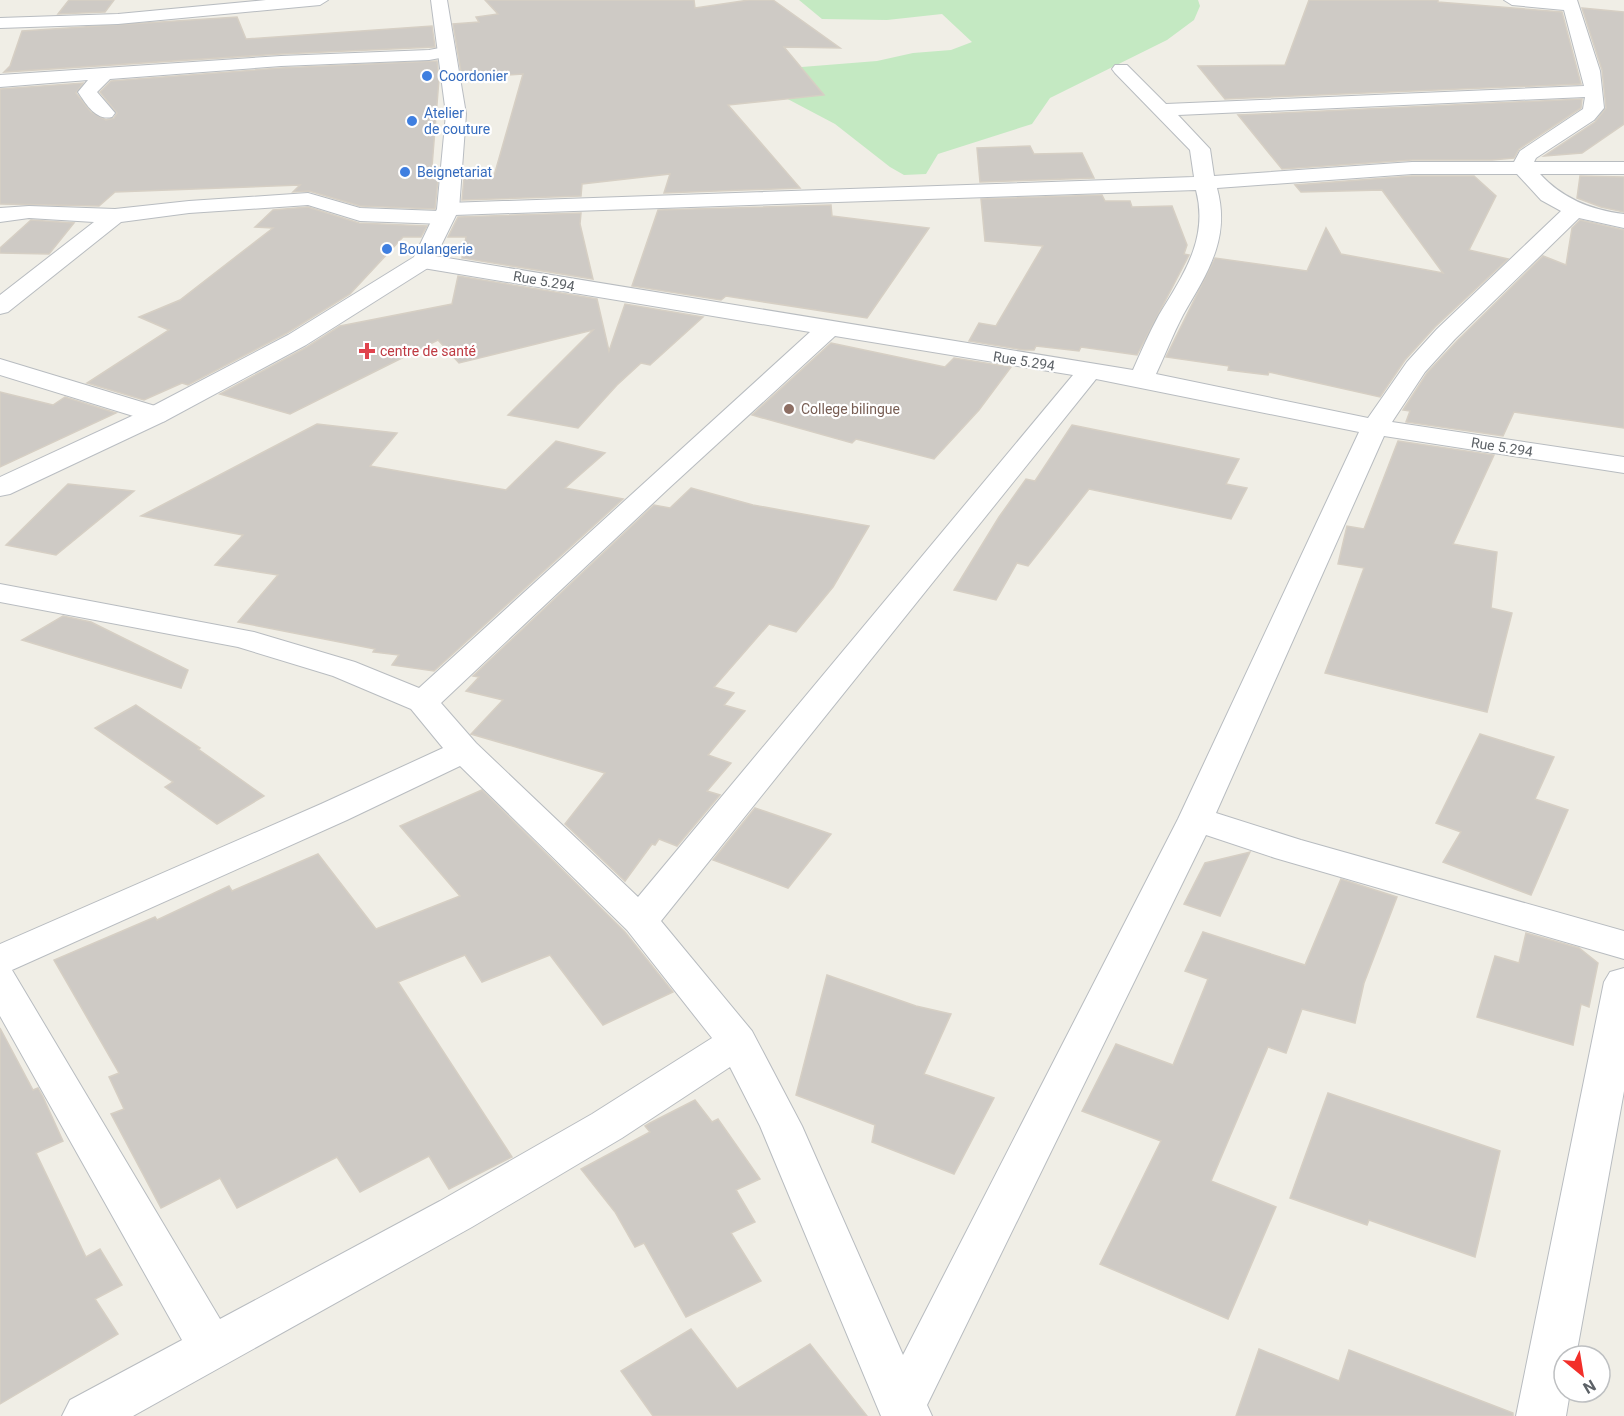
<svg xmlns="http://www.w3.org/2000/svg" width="1624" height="1416" viewBox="0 0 1624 1416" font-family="Roboto,sans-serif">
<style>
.green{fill:#c4e9c2}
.building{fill:#cecac5;stroke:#d6cfc4;stroke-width:1.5}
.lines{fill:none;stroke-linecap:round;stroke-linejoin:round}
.street-casing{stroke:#b8bcc0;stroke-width:2}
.secondary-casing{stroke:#b9bdc2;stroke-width:2}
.street{fill:#fff;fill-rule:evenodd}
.secondary{fill:#fff;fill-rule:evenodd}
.shop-dot{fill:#3f7fe0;stroke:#fff;stroke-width:2}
.health-dot{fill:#e0444e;stroke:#fff;stroke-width:2}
.education-dot{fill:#8d6e63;stroke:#fff;stroke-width:2}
.labels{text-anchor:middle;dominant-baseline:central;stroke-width:4.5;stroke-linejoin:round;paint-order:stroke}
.far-shop-label{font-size:14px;fill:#366cbe;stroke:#fff;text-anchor:start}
.far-street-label{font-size:14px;fill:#5d6267;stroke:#fff}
.far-health-label{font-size:14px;fill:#be3a42;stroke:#fff;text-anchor:start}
.far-education-label{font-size:14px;fill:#785e54;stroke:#fff;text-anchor:start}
</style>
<rect width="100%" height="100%" fill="#f0eee6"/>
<path class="green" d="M799,0H1198L1200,6L1194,20L1167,40L1050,98L1032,124L938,154L926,174L904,175L890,167L835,124L763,86L789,68L877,61L913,53L951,50L972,42L942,14L887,20L822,19Z"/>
<g class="building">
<path d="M69,0H114L105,12L58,14Z"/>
<path d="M485,0H694L695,8L749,0H773L840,48L784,47L824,95L728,105L800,188L664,193L670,174L582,184L581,196L462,200L464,178L494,176L523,74L462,78L453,24L479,22L476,17L498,14Z"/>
<path d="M1309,0H1438V2L1562,12L1581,84L1225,99L1198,66L1285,65Z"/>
<path d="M1582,8L1624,12V124L1582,153L1544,156L1595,122L1606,108L1602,70Z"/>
<path d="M237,17L246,39L432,26L435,47L281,54L4,72L10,66L22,31Z"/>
<path d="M437,61L439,79L431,179H438L435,209L360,206L309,191L293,192L300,185L115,192L99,206L0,204V89L83,83L76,93L91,112L106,120L114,118L117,113L100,92L111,81L281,68Z"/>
<path d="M1582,99L1581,108L1519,149L1514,158L1492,160H1412L1282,169L1238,115Z"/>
<path d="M1030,146L1034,154L1082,153L1094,178L980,182L977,148Z"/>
<path d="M1412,176H1474L1496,196L1469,250L1508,259L1435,327L1405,360L1380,397L1269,372L1268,375L1228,370L1229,366L1166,357L1215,258L1307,271L1326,228L1341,254L1443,273L1382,190L1301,192L1295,185Z"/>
<path d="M1580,176L1624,177V212L1601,207L1577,198Z"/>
<path d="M1102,195L1105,201H1130L1132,207L1172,206L1187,245L1184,254L1189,255L1137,355L1081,347L1079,351L1036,346L1034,350H1024L969,341L979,323L996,326L1043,246L985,241L981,199Z"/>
<path d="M831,205L832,216L929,228L867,318L726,296L721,300L632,286L658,210Z"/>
<path d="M308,207L359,223L427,226L421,237H403L350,294L287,333L188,385L182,383L144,400L87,383L169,330L139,317L180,300L273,228L255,227L273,210Z"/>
<path d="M581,213L580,224L593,279L462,258L466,237H448L458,217Z"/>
<path d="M31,220L74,223L49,254L0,253V248Z"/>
<path d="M1580,220L1624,230V428L1514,412L1503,436L1406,422L1410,411L1403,410L1427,373L1457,341L1543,256L1566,265L1572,228Z"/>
<path d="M458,276L597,299L609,351L625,304L703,317L650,365L641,363L617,385L578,428L508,415L593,330L459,363L438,340L290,414L220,394L307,347L340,326L452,304Z"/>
<path d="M831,343L945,367L954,358L1011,367L979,410L934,459L856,439L852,443L752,415Z"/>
<path d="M0,392L53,405L65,397L116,413L0,467Z"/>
<path d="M317,424L397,433L370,466L506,490L556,441L605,453L565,488L623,499L434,671L392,665L399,655L373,652L375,649L238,622L278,575L215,565L243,535L141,516Z"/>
<path d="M1072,425L1239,459L1226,484L1247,488L1231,519L1089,489L1028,566L1017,563L996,600L954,590L999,517L1026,479L1035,481Z"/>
<path d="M1398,441L1494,455L1453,544L1497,552L1491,608L1512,613L1487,712L1325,673L1364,568L1338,564L1347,526L1364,529Z"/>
<path d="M68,484L134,491L56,555L6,545Z"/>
<path d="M691,488L753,505L869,526L833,587L796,632L769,624L714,687L734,693L724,705L745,711L708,755L731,763L707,791L720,795L677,846L659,839L655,845L652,844L625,881L565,824L605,773L471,734L503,700L466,691L479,677L473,676L654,505L670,508Z"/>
<path d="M63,616L91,622L188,670L181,688L22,640Z"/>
<path d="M136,705L200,748L198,749L264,796L217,824L165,787L173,782L95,728Z"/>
<path d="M1480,734L1554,757L1535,799L1568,810L1531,895L1443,862L1461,832L1436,823Z"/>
<path d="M482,790L625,932L673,992L603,1025L550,955L482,982L465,955L398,982L512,1157L449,1189L429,1156L360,1192L337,1157L237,1208L220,1178L161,1208L111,1114L124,1109L109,1077L119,1073L54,960L155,917L157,920L229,886L232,891L318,854L376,929L460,896L400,826Z"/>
<path d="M755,808L831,834L788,888L713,860Z"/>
<path d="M1250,852L1220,916L1184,904L1205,863Z"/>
<path d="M1341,879L1397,897L1364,983L1355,1023L1302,1009L1286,1053L1268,1047L1211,1181L1276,1207L1228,1319L1100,1264L1161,1141L1082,1111L1116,1044L1173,1065L1208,979L1185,971L1203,932L1305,965Z"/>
<path d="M1526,933L1579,948L1598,963L1589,1007L1581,1004L1573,1045L1477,1017L1495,956L1519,963Z"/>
<path d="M827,975L916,1006L951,1014L924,1074L994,1098L954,1174L872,1142L875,1125L796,1095Z"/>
<path d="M0,1028L33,1090L38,1088L43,1097L63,1141L36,1153L86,1257L100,1249L122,1285L95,1299L118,1334L0,1404Z"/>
<path d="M1328,1093L1500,1151L1475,1257L1369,1220L1367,1225L1290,1198Z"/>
<path d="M695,1100L712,1122L718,1119L760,1179L736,1190L755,1222L731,1233L761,1281L686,1317L644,1243L635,1247L615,1212L581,1169L650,1132L645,1126L650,1123Z"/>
<path d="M691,1329L737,1389L810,1344L867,1416H653L621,1371Z"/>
<path d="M1259,1349L1339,1381L1349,1350L1513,1413V1416H1236Z"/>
</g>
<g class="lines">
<g class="street-casing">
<g id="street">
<path d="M266,0H328L320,5L118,24L0,28V18L118,14Z"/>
<path d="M1504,0H1577L1600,71L1604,108L1594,120L1536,158L1534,162H1624V174H1540C1563,199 1591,210 1624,214V228L1579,218L1455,339L1425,372L1392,422L1624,457V473L1384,436L1216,813L1301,840L1624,931V959L1275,858L1206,835L927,1405L932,1416H881L760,1126L730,1067L622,1138L472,1227L133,1416H62L70,1400L182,1340L0,1016V944L321,804L443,748L411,709L333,676L238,647L0,602V584L254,632L355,662L419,688L810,332L423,268L415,266L412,261L415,256L423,254L1133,370C1141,352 1149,333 1159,315C1183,275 1209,239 1196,190L454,215L452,222L444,224L360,221L308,205L189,213L121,222L8,312L0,314V295L94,222L29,218L0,222V208L29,206L115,209L189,201L308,193L360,208L438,211L440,204L448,203L1194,177L1190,150L1115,73L1112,69L1115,65H1127L1166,104L1584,86L1564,10L1512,5ZM1585,97L1583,109L1520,151L1514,162H1412L1214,176L1210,149L1178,115ZM1412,174H1517L1541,200L1561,211L1437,329L1407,362L1368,418L1156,374C1165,355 1173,334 1183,315C1207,273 1231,239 1217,188ZM835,336L1073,375L638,897L476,743L441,703L668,489ZM1096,379L1359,432L1178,819L903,1355L802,1126L752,1031L661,921ZM460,766L627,930L712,1038L592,1114L440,1201L220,1319L12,970L347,820Z"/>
<path d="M445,47L451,48L454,52L451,56L429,60L281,66L110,79L97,92L115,113L112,117C96,121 86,104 78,92L88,80L0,87V75L281,56L429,50Z"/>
<path d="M0,359L165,409L169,415L165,421L156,423L0,375Z"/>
<path d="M1624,968V1091L1576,1356H1564V1392H1570L1566,1416H1516L1604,982L1610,972Z"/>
</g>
</g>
<g class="secondary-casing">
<path id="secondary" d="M431,0H447L466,114L459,209L431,266L306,345L165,421L10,494L0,496V477L147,409L288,335L414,257L437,209L446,114Z"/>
</g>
<use href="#street" class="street"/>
<use href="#secondary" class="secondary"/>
</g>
<g class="shop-dot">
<circle cx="427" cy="76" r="6"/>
<circle cx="412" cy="121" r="6"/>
<circle cx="405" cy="172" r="6"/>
<circle cx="387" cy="249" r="6"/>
</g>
<path class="health-dot" d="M364 342h6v6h6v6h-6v6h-6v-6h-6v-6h6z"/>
<circle class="education-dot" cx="789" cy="409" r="6"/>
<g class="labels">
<g class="far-shop-label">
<text x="439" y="76">Coordonier</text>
<text x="424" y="113">Atelier<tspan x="424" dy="16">de couture</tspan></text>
<text x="417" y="172">Beignetariat</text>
<text x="399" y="249">Boulangerie</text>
</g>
<g class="far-street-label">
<text transform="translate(544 281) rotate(10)">Rue 5.294</text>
<text transform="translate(1024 361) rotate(9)">Rue 5.294</text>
<text transform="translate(1502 447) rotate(9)">Rue 5.294</text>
</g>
<g class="far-health-label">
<text x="380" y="351">centre de santé</text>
</g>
<g class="far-education-label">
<text x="801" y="409">College bilingue</text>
</g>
</g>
<g transform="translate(1582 1374) rotate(150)"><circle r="28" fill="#ffffff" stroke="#bec0c2" stroke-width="1.5"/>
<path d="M0-4.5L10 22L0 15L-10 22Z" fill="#f22f2a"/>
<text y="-9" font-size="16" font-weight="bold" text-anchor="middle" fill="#5d6267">N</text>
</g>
</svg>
